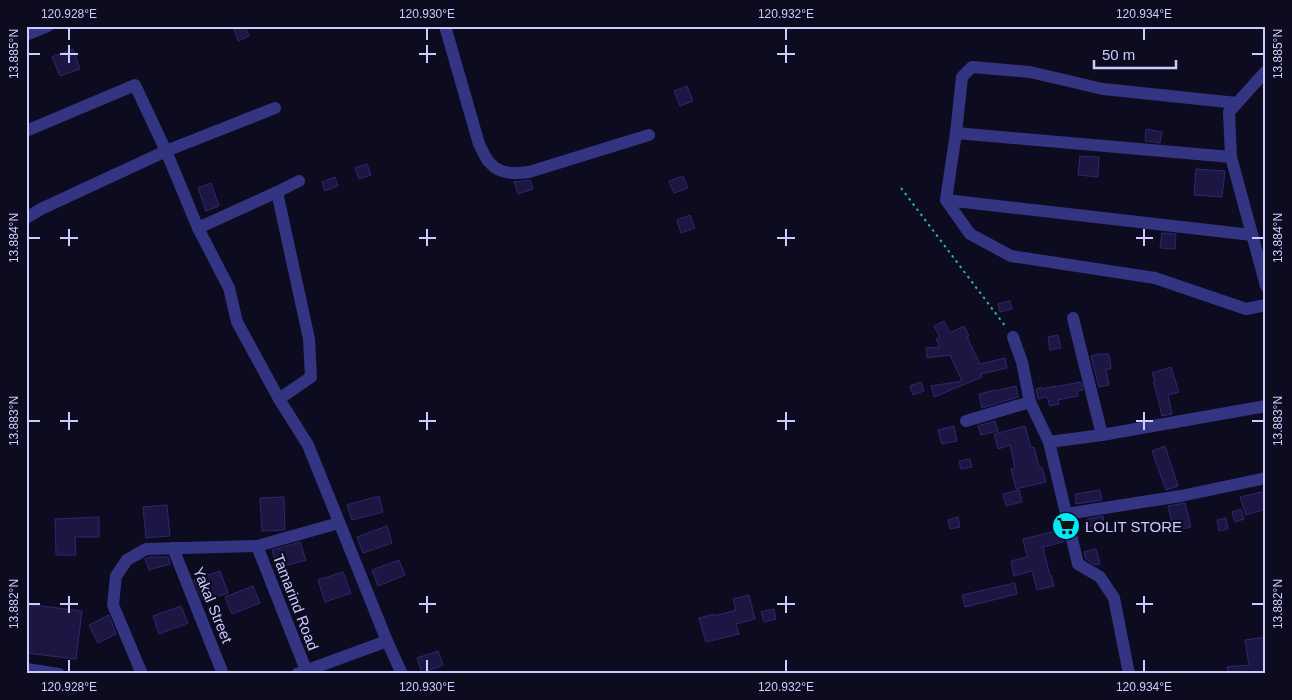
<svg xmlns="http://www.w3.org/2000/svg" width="1292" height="700" viewBox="0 0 1292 700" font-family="Helvetica,sans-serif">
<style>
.building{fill:#1c1642;stroke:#312670}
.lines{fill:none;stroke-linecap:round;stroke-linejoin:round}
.path{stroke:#25b8a6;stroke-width:2;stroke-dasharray:2.5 4;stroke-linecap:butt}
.street{stroke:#333482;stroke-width:12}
.ticks{fill:none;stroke:#cdcaff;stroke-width:2}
.labels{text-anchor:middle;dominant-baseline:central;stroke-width:4.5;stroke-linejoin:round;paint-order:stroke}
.poi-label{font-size:15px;fill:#cdcaff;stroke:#0d0b20;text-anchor:start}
.street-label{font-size:15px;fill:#cdcaff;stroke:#0d0b20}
.neatline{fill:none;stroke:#cdcaff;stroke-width:2}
.ticks-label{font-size:12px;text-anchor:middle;fill:#cdcaff}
</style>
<rect width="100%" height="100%" fill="#0d0b20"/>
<g class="building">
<path d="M233,26H245L249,36L238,41Z"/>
<path d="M73,49L80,69L60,76L52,57Z"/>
<path d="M687,86L693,101L680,106L674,91Z"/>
<path d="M1146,129L1162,132L1160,143L1145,141Z"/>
<path d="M1080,156L1099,157L1098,177L1078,175Z"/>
<path d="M367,164L371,175L359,179L355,168Z"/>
<path d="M1196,169L1225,171L1222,197L1194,195Z"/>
<path d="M683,176L688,188L674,193L669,181Z"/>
<path d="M335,177L338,186L325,191L322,182Z"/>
<path d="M530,180L533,189L518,194L514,182Z"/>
<path d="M211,183L219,206L206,211L198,188Z"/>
<path d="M690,215L695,228L681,233L677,220Z"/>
<path d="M1162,233L1176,234L1175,249L1160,248Z"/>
<path d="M1010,301L1012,309L1000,312L998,304Z"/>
<path d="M944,321L950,333L964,326L969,336L967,337L980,364L1005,358L1007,368L981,374L982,377L934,397L931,386L962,381L950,355L927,358L926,348L940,347L936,339L940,337L934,326Z"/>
<path d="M1058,335L1061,348L1050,350L1048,337Z"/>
<path d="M1098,354H1109L1111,369H1106L1109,385L1099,387L1091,356Z"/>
<path d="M1171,367L1179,392L1168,395L1172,414L1162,416L1158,398L1153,382L1155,381L1152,373Z"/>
<path d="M921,382L924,391L913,395L910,386Z"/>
<path d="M1081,382L1083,390L1077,391L1078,396L1058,400L1059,404L1050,406L1047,397L1038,399L1036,389L1042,387L1043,389L1054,386V387Z"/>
<path d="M1016,386L1018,397L982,408L979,394L995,390V391Z"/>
<path d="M995,421L998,431L981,435L978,426Z"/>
<path d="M954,426L957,441L942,444L938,430Z"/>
<path d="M1025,426L1031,448L1034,447L1039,467H1042L1046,482L1016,489L1011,469L1015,468L1010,445L998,449L994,434Z"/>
<path d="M1165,446L1178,486L1166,490L1152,451Z"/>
<path d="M970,459L972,467L961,469L959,461Z"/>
<path d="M1019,490L1022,502L1006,506L1003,494Z"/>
<path d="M1100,490L1102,500L1076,504L1075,494Z"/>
<path d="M1266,491V509L1246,515L1240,497Z"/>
<path d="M379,496L383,512L352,520L347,505Z"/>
<path d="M284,497L285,530L262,531L260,498Z"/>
<path d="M1185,503L1191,527L1174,531L1168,506Z"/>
<path d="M167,505L170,536L146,538L143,507Z"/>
<path d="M1241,509L1244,519L1235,522L1232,512Z"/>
<path d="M1103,516L1104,523L1089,527L1087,519Z"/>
<path d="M99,517V537H75L76,555H56L55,519Z"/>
<path d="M958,517L960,527L950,529L948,520Z"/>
<path d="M1226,518L1228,529L1219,531L1217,520Z"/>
<path d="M387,526L392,543L363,553L357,537Z"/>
<path d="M1060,530L1063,542L1043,547L1050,576L1051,575L1054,586L1037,590L1032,571L1014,576L1011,561L1027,557L1023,539Z"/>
<path d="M300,542L306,560L277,568L272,550Z"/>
<path d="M1096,549L1100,564L1095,565L1086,559L1084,552Z"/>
<path d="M150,557H168L170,564L149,570L145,559Z"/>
<path d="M399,560L405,575L378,586L372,570Z"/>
<path d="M220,571L228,593L203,601L194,580Z"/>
<path d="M343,572L351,593L325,602L318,580Z"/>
<path d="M1015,583L1017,594L965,607L962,595Z"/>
<path d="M253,586L260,603L232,614L225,597Z"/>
<path d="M749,595L755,619L736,624L739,634L706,642L699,618L714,614L715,616L736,610L733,599Z"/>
<path d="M26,604L82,611L76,659L26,653Z"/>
<path d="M181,606L188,623L159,634L153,616Z"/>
<path d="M774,609L776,619L764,622L761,612Z"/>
<path d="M109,615L116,634L98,643L89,625Z"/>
<path d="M1266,637V673L1260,674H1228L1227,667L1249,665L1245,640Z"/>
<path d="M438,651L443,665L422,673L417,658Z"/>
</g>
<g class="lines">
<path class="path" d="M901,188L1006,327"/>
<g class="street">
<path d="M445,26L479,144C483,151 485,159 491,164C500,174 517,174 529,172L649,135"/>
<path d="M26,35L48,26"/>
<path d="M1266,71L1229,112L1231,157L1266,286"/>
<path d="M1237,103L1103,89L1030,72L972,67L962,77L956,133L946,200L970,234L1011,256L1155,278L1246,309L1266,305"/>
<path d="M26,131L135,85L166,151L198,228L229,288L237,322L279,399L308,445L387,641L402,674"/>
<path d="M956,133L1231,157"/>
<path d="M277,192L309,339L311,377L279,399"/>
<path d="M946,200L1252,235"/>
<path d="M26,218L41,209L166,151L275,108"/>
<path d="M198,228L277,192L299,181"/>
<path d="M1073,318L1102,435"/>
<path d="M1013,337L1022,362L1030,402"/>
<path d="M966,421L1030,402L1049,442L1078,564L1100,577L1114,598L1129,674"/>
<path d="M1049,442L1102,435L1266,406"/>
<path d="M1066,514L1181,496L1266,478"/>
<path d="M257,546L306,670"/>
<path d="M173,548L223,674"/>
<path d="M26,669L59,674"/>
<path d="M142,674L113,605L116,576L127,560L146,549L257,546L339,523"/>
<path d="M297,674L387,641"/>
</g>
</g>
<path class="ticks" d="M69,28V40M427,28V40M786,28V40M1144,28V40M69,45V63M427,45V63M786,45V63M28,54H40M60,54H78M419,54H436M777,54H795M1252,54H1264M69,229V246M427,229V246M786,229V246M1144,229V246M28,238H40M60,238H78M419,238H436M777,238H795M1136,238H1153M1252,238H1264M69,412V430M427,412V430M786,412V430M1144,412V430M28,421H40M60,421H78M419,421H436M777,421H795M1136,421H1153M1252,421H1264M69,596V613M427,596V613M786,596V613M1144,596V613M28,604H40M60,604H78M419,604H436M777,604H795M1136,604H1153M1252,604H1264M69,660V672M427,660V672M786,660V672M1144,660V672"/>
<defs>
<g id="supermarket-disc" transform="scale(1.4375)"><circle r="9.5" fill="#00ebf5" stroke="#0d0b20"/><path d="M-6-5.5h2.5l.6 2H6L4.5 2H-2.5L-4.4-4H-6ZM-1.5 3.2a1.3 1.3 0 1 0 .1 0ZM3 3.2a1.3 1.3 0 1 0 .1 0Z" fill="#111"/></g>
</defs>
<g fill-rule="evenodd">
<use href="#supermarket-disc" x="1066" y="526"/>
</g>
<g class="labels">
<g class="poi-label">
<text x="1085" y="526">LOLIT STORE</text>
</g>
<g class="street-label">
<text transform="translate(296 602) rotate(69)">Tamarind Road</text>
<text transform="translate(213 605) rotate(68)">Yakal Street</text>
</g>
</g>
<rect width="1292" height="700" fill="none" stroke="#0d0b20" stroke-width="55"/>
<path d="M1094 60v8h82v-8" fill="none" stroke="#cdcaff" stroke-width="2.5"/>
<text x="1102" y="60" font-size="15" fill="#cdcaff" stroke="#0d0b20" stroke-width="4" paint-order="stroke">50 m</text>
<rect x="28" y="28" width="1236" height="644" class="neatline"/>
<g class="ticks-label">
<text x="69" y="18">120.928°E</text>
<text x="427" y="18">120.930°E</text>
<text x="786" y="18">120.932°E</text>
<text x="1144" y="18">120.934°E</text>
<text transform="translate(14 54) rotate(-90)" y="4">13.885°N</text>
<text transform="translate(1278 54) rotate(-90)" y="4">13.885°N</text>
<text transform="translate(14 238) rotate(-90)" y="4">13.884°N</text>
<text transform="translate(1278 238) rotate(-90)" y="4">13.884°N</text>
<text transform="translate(14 421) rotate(-90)" y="4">13.883°N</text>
<text transform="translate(1278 421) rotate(-90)" y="4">13.883°N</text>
<text transform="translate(14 604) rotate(-90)" y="4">13.882°N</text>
<text transform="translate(1278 604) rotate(-90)" y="4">13.882°N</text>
<text x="69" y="691">120.928°E</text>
<text x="427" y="691">120.930°E</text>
<text x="786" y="691">120.932°E</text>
<text x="1144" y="691">120.934°E</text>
</g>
</svg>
